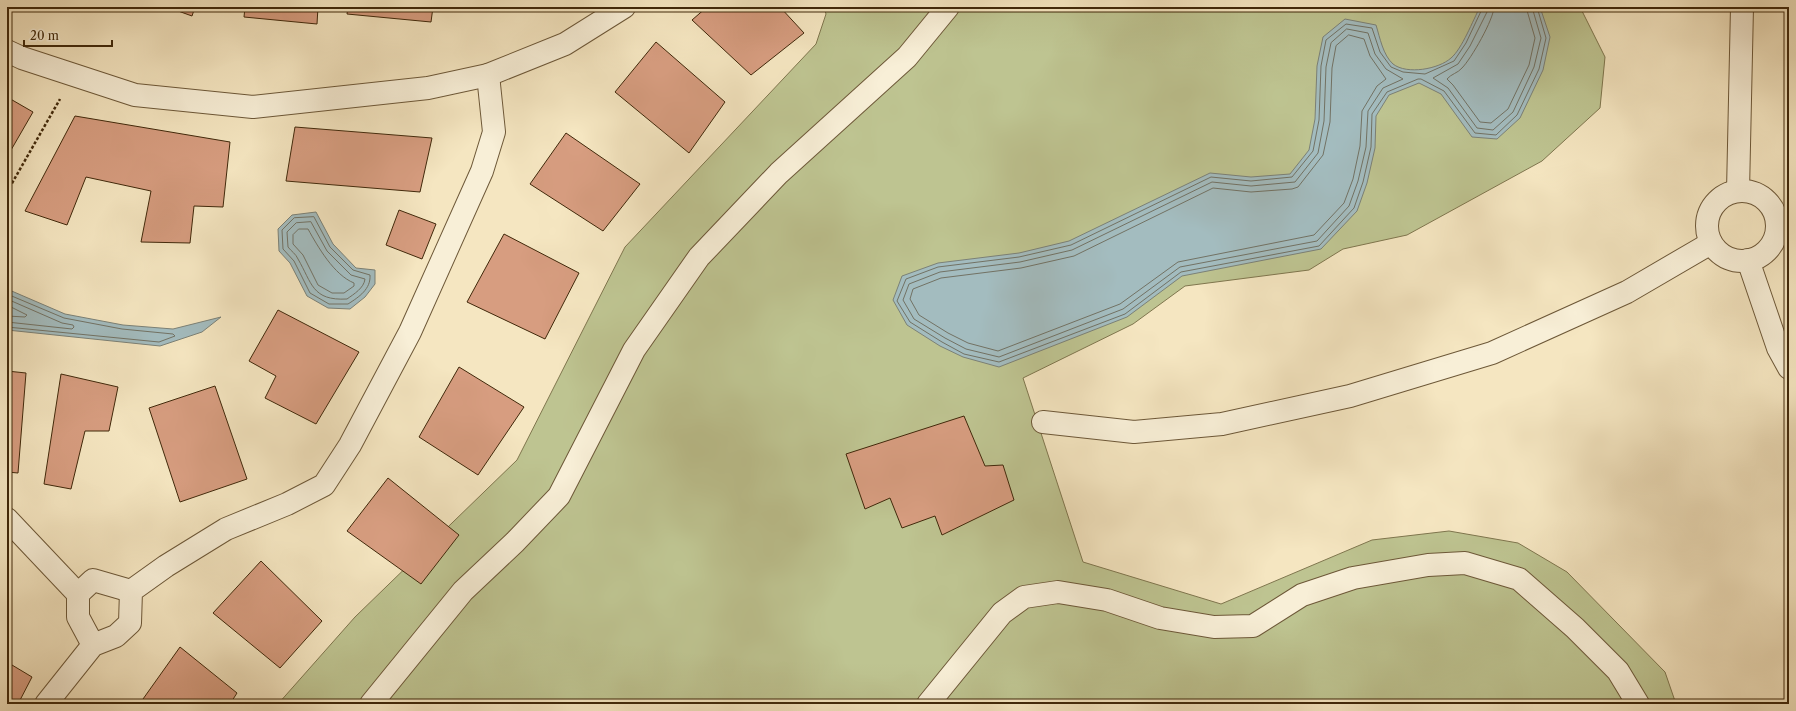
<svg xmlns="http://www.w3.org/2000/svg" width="1796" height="711" viewBox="0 0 1796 711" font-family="'Libre Caslon Text',serif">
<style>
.green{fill:#bec491;stroke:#7f764e}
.water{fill:#a3bcbf;stroke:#7b8177}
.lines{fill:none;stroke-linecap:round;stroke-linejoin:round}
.shore{stroke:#727264;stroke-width:1}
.building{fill:#d79d80;stroke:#40280a}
.minor-casing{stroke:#6d5838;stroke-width:24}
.path{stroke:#40280a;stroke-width:2.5;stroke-dasharray:3 2;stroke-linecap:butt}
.minor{stroke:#f8efd7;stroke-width:22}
</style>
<rect width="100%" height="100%" fill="#f5e6c1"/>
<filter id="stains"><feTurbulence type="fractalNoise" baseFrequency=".005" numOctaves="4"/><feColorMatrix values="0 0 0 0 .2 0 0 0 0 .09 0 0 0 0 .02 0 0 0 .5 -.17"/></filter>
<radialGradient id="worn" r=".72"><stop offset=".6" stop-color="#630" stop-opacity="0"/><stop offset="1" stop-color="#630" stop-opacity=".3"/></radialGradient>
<path class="green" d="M824,7H1580L1605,57L1600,108L1542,161L1407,235L1343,249L1309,270L1185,286L1133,324L1023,378L1083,562L1221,604L1372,540L1449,531L1518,543L1567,572L1665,672L1676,704H278L355,617L517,460L625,247L816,44L826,14Z"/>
<g class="water">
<path d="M1480,7H1540L1550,37L1543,70L1520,118L1497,139L1472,137L1441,94L1419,83L1389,95L1376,116L1375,148L1367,183L1357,211L1321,249L1182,276L1127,317L999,367L963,357L940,346L907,325L893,300L902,276L938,263L1019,253L1069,241L1210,173L1251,177L1290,174L1309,150L1315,119L1317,66L1323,37L1345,19L1376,25C1380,38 1383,55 1393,64C1407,75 1439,69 1451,58C1462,49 1473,20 1480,7Z"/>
<path d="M316,212L333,244L356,268L375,270V284L365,297L350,309L328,308L307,296L290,263L279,251L278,229L292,215Z"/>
<path d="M7,289L65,314L123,325L173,329L221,317L202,332L160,346L7,330Z"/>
</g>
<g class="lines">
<g class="shore">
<path d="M1483,7L1466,43L1454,61L1425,74L1403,72L1391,67L1380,52L1372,28L1346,24L1326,40L1321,66L1319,120L1313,151L1292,177L1251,181L1211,177L1071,245L1019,257L938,267L906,279L897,301L910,322L942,342L964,354L999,362L1125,314L1181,272L1319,246L1354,208L1363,182L1371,147L1372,114L1387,92L1418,79H1421L1444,91L1475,133L1496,135L1517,115L1539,69L1546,38L1537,7"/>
<path d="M1488,7L1487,12L1470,46L1458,64L1433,78L1448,88L1477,128L1493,130L1513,112L1534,67L1541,38L1532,7"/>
<path d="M1494,7C1494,19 1471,59 1462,68C1458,73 1451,74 1447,79L1453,85L1480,122L1491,123L1508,109L1529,65L1535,38L1526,7"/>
<path d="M1347,29L1368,33L1375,54L1386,69L1403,79L1383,88L1368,111L1366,147L1358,181L1349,206L1317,241L1180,267L1123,309L999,357L966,349L945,338L914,319L903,300L909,284L940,272L1020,262L1072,250L1212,182L1251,186L1295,182L1318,153L1324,121L1326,67L1331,43Z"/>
<path d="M1349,35L1364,39L1370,56L1386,79L1377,86L1362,111L1360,146L1353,179L1344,203L1314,235L1178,262L1120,304L998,351L968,343L948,333L919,315L910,299L913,289L941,278L1021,268L1074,256L1213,188L1251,192L1292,189L1298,187L1323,155L1330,122L1332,68L1336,46Z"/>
<path d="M314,217L330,247L353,270L370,275C371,289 359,297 348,304H329L310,293L294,261L283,249L282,230L294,218Z"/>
<path d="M311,222L327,251L351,275L365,279C364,288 354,294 347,299C312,301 312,283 298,259C296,254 291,251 288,247L287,232L296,223Z"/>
<path d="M299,229H308C318,247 334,275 354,283V286L344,293H332L318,285L303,255L293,244V235Z"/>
<path d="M7,294L64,318L122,329L173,334L175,336L159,342L7,327"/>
<path d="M7,299L62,323L73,325L74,327L72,329L7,322"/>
<path d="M7,305L27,315L25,317L7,316"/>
</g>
</g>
<g class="building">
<path d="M167,7H195L192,16Z"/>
<path d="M245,7H318L317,24L244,17Z"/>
<path d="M348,7H433L431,22L347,14Z"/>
<path d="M480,7H546L517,11L480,9Z"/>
<path d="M707,7H780L804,33L751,75L692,20Z"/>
<path d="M656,42L725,102L689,153L615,92Z"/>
<path d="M7,97L33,112L7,157Z"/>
<path d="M75,116L230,142L223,207L194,206L190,243L141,242L151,191L86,177L67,225L25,211Z"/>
<path d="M295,127L432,138L420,192L286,181Z"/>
<path d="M566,133L640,184L603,231L530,184Z"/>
<path d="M399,210L436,224L422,259L386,245Z"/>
<path d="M504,234L579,273L545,339L467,302Z"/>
<path d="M278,310L359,352L316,424L265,398L276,376L249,361Z"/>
<path d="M459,367L524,407L478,475L419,437Z"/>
<path d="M7,371L26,373L18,473L7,472Z"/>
<path d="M61,374L118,387L109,431H85L71,489L44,484Z"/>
<path d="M215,386L247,479L180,502L149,408Z"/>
<path d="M964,416L985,466L1003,465L1014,500L942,535L935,516L902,528L890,498L865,509L846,454Z"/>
<path d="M388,478L459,535L421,584L347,531Z"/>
<path d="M261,561L322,621L280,668L213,613Z"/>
<path d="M180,647L237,693L230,704H150L143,699Z"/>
<path d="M7,662L32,677L18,704H7Z"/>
</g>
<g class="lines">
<g class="minor-casing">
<g id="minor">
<path d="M7,51L22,58L135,95L253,107L428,88L488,75L565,44L624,7"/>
<path d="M1738,191L1742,7"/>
<circle cx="1742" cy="226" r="35"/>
<path d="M1748,260L1778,348L1789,368"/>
<path d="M1043,422L1134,432L1222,424L1350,396L1492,353L1627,292L1711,243"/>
<path d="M7,519L78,594"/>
<path d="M93,645L78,617V594L93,580L131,591"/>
<path d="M46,704L93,645L116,636L130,623L131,591L166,566L226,529L287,504L324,485L350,445L410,332L482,171L494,132L488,75"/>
<path d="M371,704L463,591L515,542L559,496L634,350L699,257L779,173L907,57L948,7"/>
<path d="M928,704L1002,613L1024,597L1058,592L1107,600L1160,618L1214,627L1253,626L1302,595L1353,578L1428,565L1465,563L1519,579L1575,628L1618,671L1638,704"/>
</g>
</g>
<path class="path" d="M7,192L60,99"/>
<use href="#minor" class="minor"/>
</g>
<rect width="1796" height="711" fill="none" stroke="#f5e6c1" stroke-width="24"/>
<rect x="8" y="8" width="1780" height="695" fill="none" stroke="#40280a" stroke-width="2"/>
<rect x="12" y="12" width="1772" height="687" fill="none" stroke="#40280a"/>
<path d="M24 40v6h88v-6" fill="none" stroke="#40280a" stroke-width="2"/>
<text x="30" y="40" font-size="12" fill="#40280a" stroke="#f8efd7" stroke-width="3" paint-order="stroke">20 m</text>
<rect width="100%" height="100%" filter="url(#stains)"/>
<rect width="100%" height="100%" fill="url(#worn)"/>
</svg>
